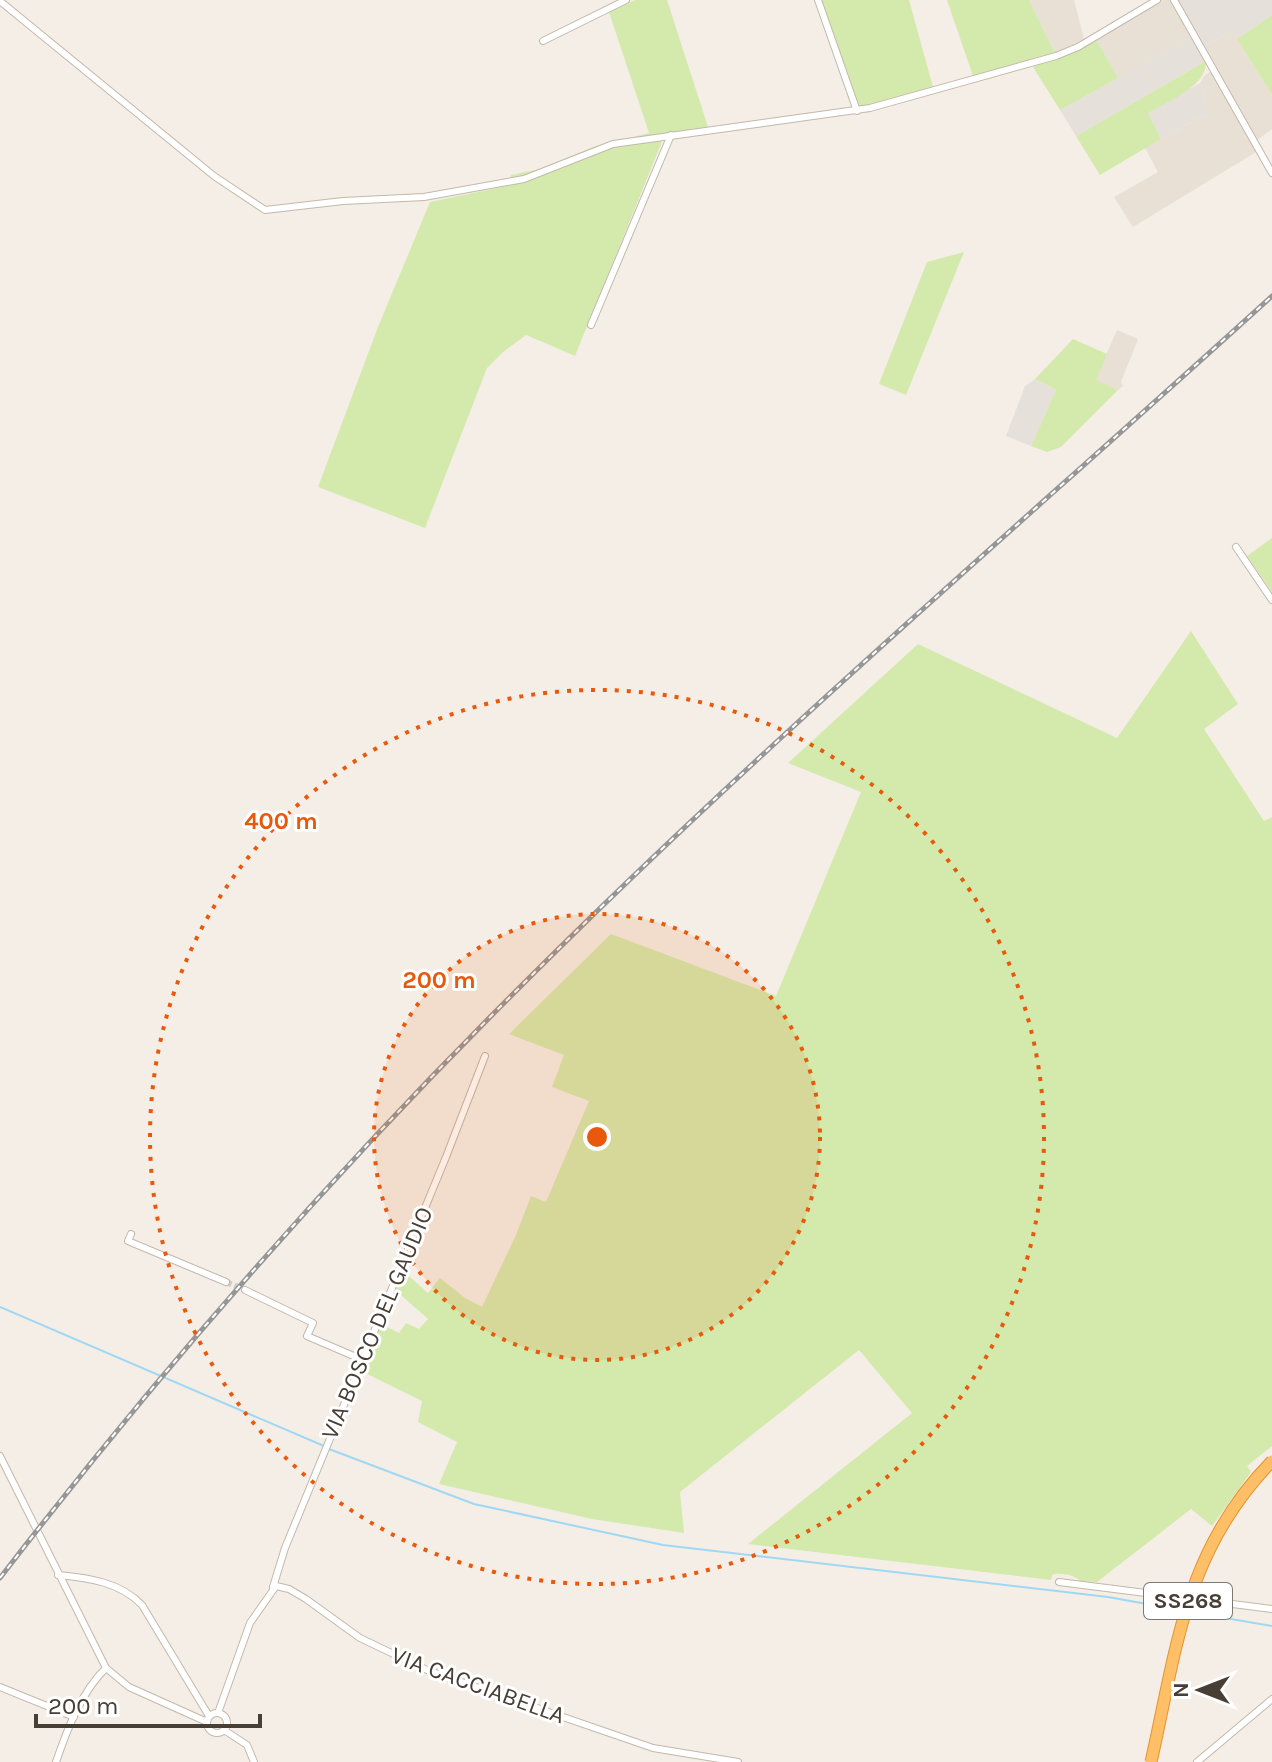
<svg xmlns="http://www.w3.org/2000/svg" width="1272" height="1762" viewBox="0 0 1272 1762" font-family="Karla,sans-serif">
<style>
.residential{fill:#e8e0d4}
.industrial{fill:#e6e0db}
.green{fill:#d4eaad}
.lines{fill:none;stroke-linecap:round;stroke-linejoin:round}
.stream{stroke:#a0d8f3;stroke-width:2}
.street-tunnel{stroke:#d1cbc3;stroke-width:6;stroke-dasharray:6 3;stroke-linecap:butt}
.street-casing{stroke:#c3b8ab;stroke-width:8}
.street{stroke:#fff;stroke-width:6}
.rail-casing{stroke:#969696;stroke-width:5}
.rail{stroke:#fff;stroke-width:2;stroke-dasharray:6;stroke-linecap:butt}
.highway-bridge-casing{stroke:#e49230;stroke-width:13;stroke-linecap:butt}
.highway-bridge{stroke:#ffbf66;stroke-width:11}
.ring{fill:none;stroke:#e8590c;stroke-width:4;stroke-dasharray:4 8}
.labels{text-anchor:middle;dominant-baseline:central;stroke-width:6;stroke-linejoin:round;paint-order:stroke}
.shield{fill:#fff;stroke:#7e7872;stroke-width:2}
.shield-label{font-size:22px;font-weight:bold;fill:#473e35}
.street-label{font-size:24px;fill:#473e35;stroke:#fff}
.centre{fill:#e8590c;stroke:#fff;stroke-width:4}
.ring-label{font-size:24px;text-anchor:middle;font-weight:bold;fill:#e8590c;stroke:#fff;stroke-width:6;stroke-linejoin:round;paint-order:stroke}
</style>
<rect width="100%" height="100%" fill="#f4eee6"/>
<g class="residential">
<path d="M1029,0H1074L1084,39L1055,53Z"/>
<path d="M1159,0H1173L1193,36L1118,78L1095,38Z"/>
<path d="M1232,31L1272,95V129L1256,141L1261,149L1133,227L1114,197L1158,172L1145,148L1210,112L1203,99L1206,95L1200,83L1204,76L1214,69L1202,48Z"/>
<path d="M1117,330L1138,339L1121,382L1123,386L1118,390L1095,380Z"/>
</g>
<g class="industrial">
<path d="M1176,0H1272V15L1237,39L1232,31L1202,48Z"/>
<path d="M1193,36L1206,61L1076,136L1060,110Z"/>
<path d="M1200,83L1206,95L1203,99L1210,112L1161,139L1147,113Z"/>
<path d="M1035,379L1056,390L1031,446L1006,436L1025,386Z"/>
</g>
<g class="green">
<path d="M635,0H667L709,130L660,135L661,144L575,356L526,335L503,352L487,368L425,528L318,487L378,327L430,202L511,185V175L540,169L593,147L649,133L609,12Z"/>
<path d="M820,0H909L933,87L858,108Z"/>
<path d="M947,0H1029L1055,53L973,76Z"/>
<path d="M1272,15V95L1237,39Z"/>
<path d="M1097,41L1118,78L1060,110L1033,67Z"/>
<path d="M1206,61C1207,87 1168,101 1148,113L1161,139L1100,175L1076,136Z"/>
<path d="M964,252L906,395L879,384L927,262Z"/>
<path d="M1073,339L1107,354L1096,380L1118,390L1061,447L1047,452L1031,446L1056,390L1035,379Z"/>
<path d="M1272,538V592L1247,556Z"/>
<path d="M1191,631L1238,704L1204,729L1264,821L1272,817V1446L1247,1466L1251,1472L1212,1526L1191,1509L1097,1582L1080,1581C1075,1575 1059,1572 1052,1575L1051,1580L748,1544L912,1413L859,1350L680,1492L684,1533L592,1519L439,1484L457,1442L418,1422L422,1401L361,1371L381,1324L399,1333L406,1323L419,1329L428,1319L394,1289L402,1270L428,1293L440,1278L465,1298L482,1307L516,1235L531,1196L546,1202L589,1101L552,1087L564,1055L509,1034L611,934L776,996L861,792L788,763L918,644L1117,738Z"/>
</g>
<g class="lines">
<g class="stream">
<path d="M0,1307L324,1446"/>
<path d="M329,1449L474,1504L663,1545L1108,1597L1180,1610"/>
<path d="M1190,1612L1272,1626"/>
</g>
<path class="street-tunnel" d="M226,1282L245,1290"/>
<g class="street-casing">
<g id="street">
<path d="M818,0L857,111"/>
<path d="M1174,0L1272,173"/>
<path d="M0,1L214,176L265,210L343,201L424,197L524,179L613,144L870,108L1056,56L1078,47L1157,0"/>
<path d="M543,41L626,0"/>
<path d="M591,325L671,135"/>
<path d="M1236,547L1272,600"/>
<path d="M131,1234L128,1241L226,1282"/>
<path d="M245,1290L313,1323L307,1336L363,1360"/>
<path d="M0,1456L106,1668L129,1687L207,1722"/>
<path d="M58,1575C89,1578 120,1582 142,1605L209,1716"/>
<path d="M1059,1582L1272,1609"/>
<path d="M273,1587L285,1548L446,1157L485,1056"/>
<path d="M0,1687L74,1717"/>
<path d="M218,1713L250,1623L276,1586L289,1589L306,1599L360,1638L427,1670L653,1748L738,1762"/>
<circle cx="217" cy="1723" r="10"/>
<path d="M224,1730L247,1745L254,1762"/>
<path d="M56,1762C67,1730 81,1692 106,1668"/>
<path d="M1197,1762L1272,1699"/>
</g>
</g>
<use href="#street" class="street"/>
<g class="rail-casing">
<path id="rail" d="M0,1578C161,1369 335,1171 522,985C762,745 1021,524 1272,296"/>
</g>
<use href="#rail" class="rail"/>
<g class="highway-bridge-casing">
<path id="highway-bridge" d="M1151,1762C1177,1647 1185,1550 1272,1461"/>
</g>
<use href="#highway-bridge" class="highway-bridge"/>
</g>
<circle cx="597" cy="1137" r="223" fill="#e8590c" fill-opacity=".12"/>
<g class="ring">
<circle cx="597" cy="1137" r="223"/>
<circle cx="597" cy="1137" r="447"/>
</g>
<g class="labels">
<rect class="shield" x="1144" y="1583" width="88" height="36" rx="6"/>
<g class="shield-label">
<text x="1188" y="1601">SS268</text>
</g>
<g class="street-label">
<text transform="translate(377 1323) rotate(-67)">VIA BOSCO DEL GAUDIO</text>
<text transform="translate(478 1685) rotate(20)">VIA CACCIABELLA</text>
</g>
</g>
<circle cx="597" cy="1137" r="12" class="centre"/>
<g class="ring-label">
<text x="281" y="829">400 m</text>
<text x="439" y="988">200 m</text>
</g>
<g transform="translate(1200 1690) rotate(270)" stroke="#ffffff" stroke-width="6" paint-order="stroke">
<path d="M0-6L14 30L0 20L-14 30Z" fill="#473e35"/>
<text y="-12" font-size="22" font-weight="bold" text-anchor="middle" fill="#473e35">N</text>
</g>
<path d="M36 1714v12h224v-12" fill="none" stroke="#473e35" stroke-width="4"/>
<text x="48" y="1714" font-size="24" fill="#473e35" stroke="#ffffff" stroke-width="6" paint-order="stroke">200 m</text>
</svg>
